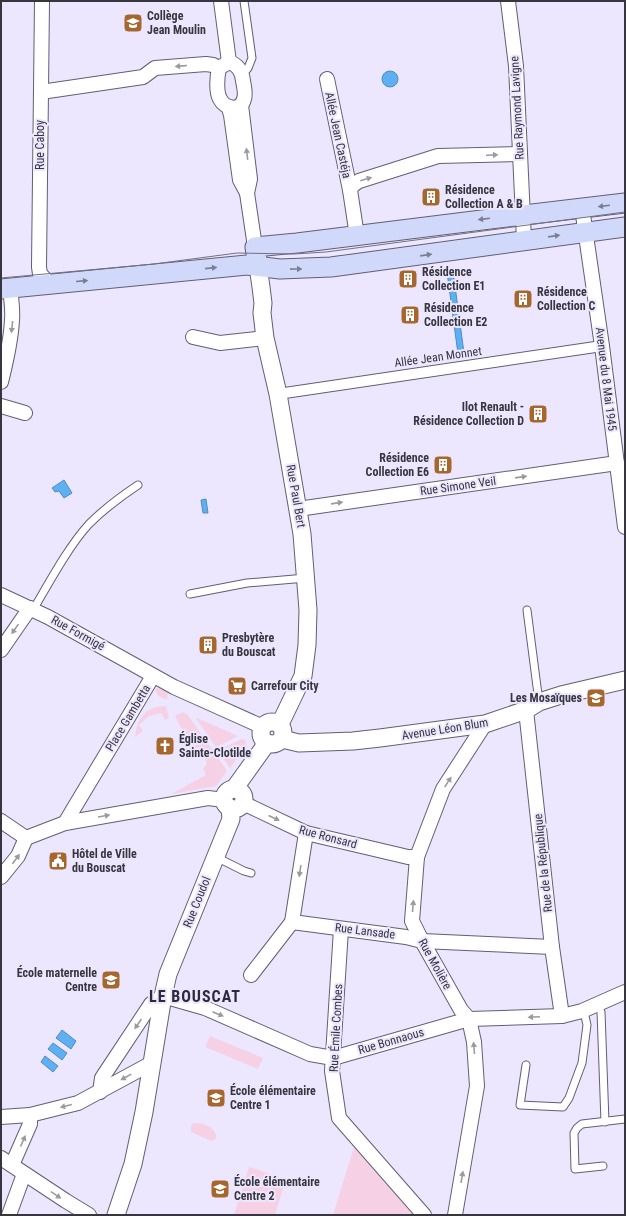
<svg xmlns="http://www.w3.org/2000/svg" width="626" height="1216" viewBox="0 0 626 1216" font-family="'Roboto Condensed',sans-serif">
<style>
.green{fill:#f6d1e5}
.water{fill:#5eb0f3;stroke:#528bbd}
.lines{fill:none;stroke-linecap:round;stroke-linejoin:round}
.service-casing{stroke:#635e72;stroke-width:9}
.pedestrian-casing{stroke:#635e72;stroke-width:12}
.minor-casing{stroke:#635e72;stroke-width:16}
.tertiary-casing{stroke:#635e72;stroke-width:19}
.secondary-casing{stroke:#635e72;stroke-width:21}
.service{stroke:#fff;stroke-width:7}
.pedestrian{stroke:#fff;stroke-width:10}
.minor{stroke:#fff;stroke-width:14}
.tertiary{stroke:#fff;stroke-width:17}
.secondary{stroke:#d0d9fa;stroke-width:19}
.tram{stroke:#73707e;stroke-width:1}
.oneway{fill:#9b9a9e}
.oneway2{fill:#7c7f93}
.labels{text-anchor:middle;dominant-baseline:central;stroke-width:4;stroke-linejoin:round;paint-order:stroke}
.poi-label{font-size:12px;font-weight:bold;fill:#37353e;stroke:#ece7fe;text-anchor:start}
.street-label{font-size:12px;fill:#37353e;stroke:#ece7fe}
.district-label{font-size:16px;font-weight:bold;letter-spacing:1px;fill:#2e2a3b;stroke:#ece7fe}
</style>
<rect width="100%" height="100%" fill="#ece7fe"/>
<g class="green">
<path d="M159,688L163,689L168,691L167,700L158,696L155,689Z"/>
<path d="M166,706L169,718L165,720L161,713L149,716L139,725L143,731L135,737C137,718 146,706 166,706Z"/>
<path d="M183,712L188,715L227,771L216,786L171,794L206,775L203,769L207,764C206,758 203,755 197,758L175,716Z"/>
<path d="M195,717L238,736L216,747Z"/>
<path d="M242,739L245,740L247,746L230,768L218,750Z"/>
<path d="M210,1036L263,1058L258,1069L205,1047Z"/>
<path d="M193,1123C203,1123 211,1125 216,1134V1139L211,1141L191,1132V1126Z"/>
<path d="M354,1147L413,1214V1215H333Z"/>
<path d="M249,1167L286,1179L275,1215H234Z"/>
</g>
<g class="water">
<circle cx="390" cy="79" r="8"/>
<path d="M453,271L464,353L458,354L447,272Z"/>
<path d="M64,480L72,493L64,498L59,491L55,492L52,488Z"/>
<path d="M206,499L208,513H203L201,500Z"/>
<path d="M62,1030L76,1041L71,1049L56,1038Z"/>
<path d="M53,1043L67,1053L62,1060L48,1049Z"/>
<path d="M45,1056L58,1066L53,1072L41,1062Z"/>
</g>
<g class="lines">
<g class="service-casing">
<g id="service">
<path d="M243,74L248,68L252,58L244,1"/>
<path d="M190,594L247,583L306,578"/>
<path d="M33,610C49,583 68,547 89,524C104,509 120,497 138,485"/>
<path d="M527,610L539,702"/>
<path d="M216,857L244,871L251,873"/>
<path d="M597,1004L601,1012L605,1122"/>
<path d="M526,1065L520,1105L563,1107L569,1098L582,1063L587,1025L585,1016L582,1011"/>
<path d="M603,1166L575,1169L574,1133L577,1128L582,1124L625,1119"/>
</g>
</g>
<g class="pedestrian-casing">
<path id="pedestrian" d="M278,394L602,346"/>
</g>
<g class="minor-casing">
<g id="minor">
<path d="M42,1L39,267L40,274L50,284"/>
<path d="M221,1L229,62"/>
<path d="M508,1L516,66L524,240"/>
<path d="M229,62C238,65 242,71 243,81C244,86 246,94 244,99C241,112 225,109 220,99C216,92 217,77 219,68Z"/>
<path d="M327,79L350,190"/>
<path d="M41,92L143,77L155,68L206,64L213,65L219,68"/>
<path d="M241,105L250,179L247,193L255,247"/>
<path d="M229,108L231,115L240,180L247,193"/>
<path d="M582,208L602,346L625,527"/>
<path d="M357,236L350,190L353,185L359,181L438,156L520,154"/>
<path d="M193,337L220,343L265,338"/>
<path d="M1,382C6,362 11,341 12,320C13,309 11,298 10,288"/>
<path d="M1,406L25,413"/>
<path d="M298,509L617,463"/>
<path d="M1,595L48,617L174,687L263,727"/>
<path d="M1,650L30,608"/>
<path d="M526,710L552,947L562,1016"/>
<path d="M243,803L306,833L408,857H417"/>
<path d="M1,821L26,838"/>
<path d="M65,823L153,676"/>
<path d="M306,833L292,922L406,937L422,941L552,947"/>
<path d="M26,838L65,823L208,798L224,800"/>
<path d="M1,877L18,856L26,838"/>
<path d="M341,929L332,1071L339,1118L424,1215"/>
<path d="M251,975L292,922"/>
<path d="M100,1092L102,1078L151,1004L163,996L205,1008L310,1054L333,1058L469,1019L562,1016L582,1011L625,992"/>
<path d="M1,1117L30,1115L78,1103L152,1063"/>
<path d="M1,1158L66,1201L89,1215"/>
<path d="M12,1165L30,1124V1115"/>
<path d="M9,1215L24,1174"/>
<path d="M455,1215L477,1086L474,1042L469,1019L461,1010L422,941L412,921L417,857L443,789L485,724"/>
</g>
</g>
<g class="tertiary-casing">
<g id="tertiary">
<path d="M258,266L261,287L263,303L262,313L265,338L278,394L302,534L308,610L307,645L303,676L280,724"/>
<circle cx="272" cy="733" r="11"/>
<path d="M282,739L299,743L353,741L380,738L485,724L526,710L539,702L561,695L625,680"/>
<circle cx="234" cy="799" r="10"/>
<path d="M234,789L267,743"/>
<path d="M116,1215L133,1164L144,1112L163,996L168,974L231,819L230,808"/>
</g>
</g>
<g class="secondary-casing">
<g id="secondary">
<path d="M258,266L255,247L297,243L490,219L625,203"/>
<path d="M1,289L247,265L280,269L331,267L625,227"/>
</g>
</g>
<use href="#service" class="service"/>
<use href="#pedestrian" class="pedestrian"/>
<use href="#minor" class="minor"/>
<use href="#tertiary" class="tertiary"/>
<use href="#secondary" class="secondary"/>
<path class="tram" d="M1,278L154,264L237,253L294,254L326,252L625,212"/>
</g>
<defs><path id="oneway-solid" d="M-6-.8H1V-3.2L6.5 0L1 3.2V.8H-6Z"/></defs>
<g class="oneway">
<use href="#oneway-solid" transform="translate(181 66) rotate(175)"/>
<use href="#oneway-solid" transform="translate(247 154) rotate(-97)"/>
<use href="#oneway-solid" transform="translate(492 155) rotate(-2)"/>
<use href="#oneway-solid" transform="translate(366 179) rotate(-16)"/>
<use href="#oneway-solid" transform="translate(12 327) rotate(96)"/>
<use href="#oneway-solid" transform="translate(521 477) rotate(-8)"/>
<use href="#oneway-solid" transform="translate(337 503) rotate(-8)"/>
<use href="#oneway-solid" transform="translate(15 629) rotate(125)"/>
<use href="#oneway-solid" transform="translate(448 782) rotate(-57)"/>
<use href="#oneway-solid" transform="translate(104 816) rotate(-10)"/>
<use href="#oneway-solid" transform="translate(274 818) rotate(25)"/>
<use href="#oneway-solid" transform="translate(16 859) rotate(-53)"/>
<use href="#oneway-solid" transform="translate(300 871) rotate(99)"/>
<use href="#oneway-solid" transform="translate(413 906) rotate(-85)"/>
<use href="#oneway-solid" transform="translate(218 1014) rotate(23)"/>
<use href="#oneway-solid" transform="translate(534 1017) rotate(178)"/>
<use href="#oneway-solid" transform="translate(138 1024) rotate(124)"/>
<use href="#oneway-solid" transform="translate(474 1048) rotate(-95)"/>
<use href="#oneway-solid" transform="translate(126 1077) rotate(151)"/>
<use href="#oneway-solid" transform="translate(66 1106) rotate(166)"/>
<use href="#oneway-solid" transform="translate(23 1141) rotate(-66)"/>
<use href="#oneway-solid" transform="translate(462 1177) rotate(-80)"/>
<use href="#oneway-solid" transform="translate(56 1195) rotate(34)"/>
</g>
<g class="oneway2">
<use href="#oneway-solid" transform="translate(604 206) rotate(173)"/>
<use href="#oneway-solid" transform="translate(484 219) rotate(173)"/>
<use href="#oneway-solid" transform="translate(554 236) rotate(-8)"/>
<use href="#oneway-solid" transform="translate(426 255) rotate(-8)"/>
<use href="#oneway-solid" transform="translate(211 268) rotate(-6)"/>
<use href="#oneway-solid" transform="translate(296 269) rotate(-1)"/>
<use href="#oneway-solid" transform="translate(82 281) rotate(-5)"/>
</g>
<defs>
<g id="school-square" transform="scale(1)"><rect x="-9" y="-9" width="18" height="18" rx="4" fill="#a6672e" stroke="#ece7fe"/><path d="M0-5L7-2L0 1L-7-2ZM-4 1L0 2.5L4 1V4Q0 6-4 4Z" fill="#fff"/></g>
<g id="building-square" transform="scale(1)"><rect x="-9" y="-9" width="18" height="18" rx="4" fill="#a6672e" stroke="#ece7fe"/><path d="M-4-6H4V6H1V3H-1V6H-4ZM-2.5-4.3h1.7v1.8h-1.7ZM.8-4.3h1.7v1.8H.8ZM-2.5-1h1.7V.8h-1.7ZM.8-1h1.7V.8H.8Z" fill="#fff"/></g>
<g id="supermarket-square" transform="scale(1)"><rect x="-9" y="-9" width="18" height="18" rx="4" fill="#a6672e" stroke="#ece7fe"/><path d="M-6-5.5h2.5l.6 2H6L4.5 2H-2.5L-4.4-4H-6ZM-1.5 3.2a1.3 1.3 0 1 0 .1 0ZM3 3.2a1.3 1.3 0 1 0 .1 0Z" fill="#fff"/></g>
<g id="church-square" transform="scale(1)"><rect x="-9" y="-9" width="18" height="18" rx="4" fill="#a6672e" stroke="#ece7fe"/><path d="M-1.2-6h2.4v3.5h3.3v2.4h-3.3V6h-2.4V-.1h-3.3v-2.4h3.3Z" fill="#fff"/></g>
<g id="civic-square" transform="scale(1)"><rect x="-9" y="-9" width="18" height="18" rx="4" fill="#a6672e" stroke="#ece7fe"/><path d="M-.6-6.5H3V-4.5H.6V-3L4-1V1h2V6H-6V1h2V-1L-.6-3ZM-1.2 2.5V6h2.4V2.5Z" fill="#fff"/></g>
</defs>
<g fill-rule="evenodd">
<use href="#school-square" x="133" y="23"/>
<use href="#building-square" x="431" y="197"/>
<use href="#building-square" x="408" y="279"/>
<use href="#building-square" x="523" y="299"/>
<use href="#building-square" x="410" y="315"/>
<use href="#building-square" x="538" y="414"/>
<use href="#building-square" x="443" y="465"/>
<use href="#building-square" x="208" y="645"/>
<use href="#supermarket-square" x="237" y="686"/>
<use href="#school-square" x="596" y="698"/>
<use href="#church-square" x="165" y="746"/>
<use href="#civic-square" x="58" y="861"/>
<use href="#school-square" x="111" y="980"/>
<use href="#school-square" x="216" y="1098"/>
<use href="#school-square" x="220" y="1189"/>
</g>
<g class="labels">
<g class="poi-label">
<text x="147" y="16">Collège<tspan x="147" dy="14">Jean Moulin</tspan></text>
<text x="445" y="190">Résidence<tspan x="445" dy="14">Collection A &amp; B</tspan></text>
<text x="422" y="272">Résidence<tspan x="422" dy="14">Collection E1</tspan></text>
<text x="537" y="292">Résidence<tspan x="537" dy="14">Collection C</tspan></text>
<text x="424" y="308">Résidence<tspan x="424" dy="14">Collection E2</tspan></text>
<text x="524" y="407" text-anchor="end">Ilot Renault -<tspan x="524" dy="14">Résidence Collection D</tspan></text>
<text x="429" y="458" text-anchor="end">Résidence<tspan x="429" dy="14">Collection E6</tspan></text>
<text x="222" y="638">Presbytère<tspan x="222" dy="14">du Bouscat</tspan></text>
<text x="251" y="686">Carrefour City</text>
<text x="582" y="698" text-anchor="end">Les Mosaïques</text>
<text x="179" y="739">Église<tspan x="179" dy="14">Sainte-Clotilde</tspan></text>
<text x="72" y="854">Hôtel de Ville<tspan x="72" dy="14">du Bouscat</tspan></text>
<text x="97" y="973" text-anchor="end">École maternelle<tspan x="97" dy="14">Centre</tspan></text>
<text x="230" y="1091">École élémentaire<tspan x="230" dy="14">Centre 1</tspan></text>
<text x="234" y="1182">École élémentaire<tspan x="234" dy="14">Centre 2</tspan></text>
</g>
<g class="street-label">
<text transform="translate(517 108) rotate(-93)">Rue Raymond Lavigne</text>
<text transform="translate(338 135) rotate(78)">Allée Jean Castéja</text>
<text transform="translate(40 145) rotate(-90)">Rue Caboy</text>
<text transform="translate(438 357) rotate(-8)">Allée Jean Monnet</text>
<text transform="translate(606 379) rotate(83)">Avenue du 8 Mai 1945</text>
<text transform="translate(458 486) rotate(-8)">Rue Simone Veil</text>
<text transform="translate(296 496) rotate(80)">Rue Paul Bert</text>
<text transform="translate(78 633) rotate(29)">Rue Formigé</text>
<text transform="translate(128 718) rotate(-59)">Place Gambetta</text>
<text transform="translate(445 729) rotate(-9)">Avenue Léon Blum</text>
<text transform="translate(328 837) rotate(15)">Rue Ronsard</text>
<text transform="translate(543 863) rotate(-96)">Rue de la République</text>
<text transform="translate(197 902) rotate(-68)">Rue Coudol</text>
<text transform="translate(365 931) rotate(7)">Rue Lansade</text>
<text transform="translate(435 964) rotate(61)">Rue Molière</text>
<text transform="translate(336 1028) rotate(-87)">Rue Émile Combes</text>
<text transform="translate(391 1041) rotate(-16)">Rue Bonnaous</text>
</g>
<g class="district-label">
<text x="195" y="996">LE BOUSCAT</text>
</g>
</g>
<rect width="626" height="1216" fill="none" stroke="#37353e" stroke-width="4"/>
</svg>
